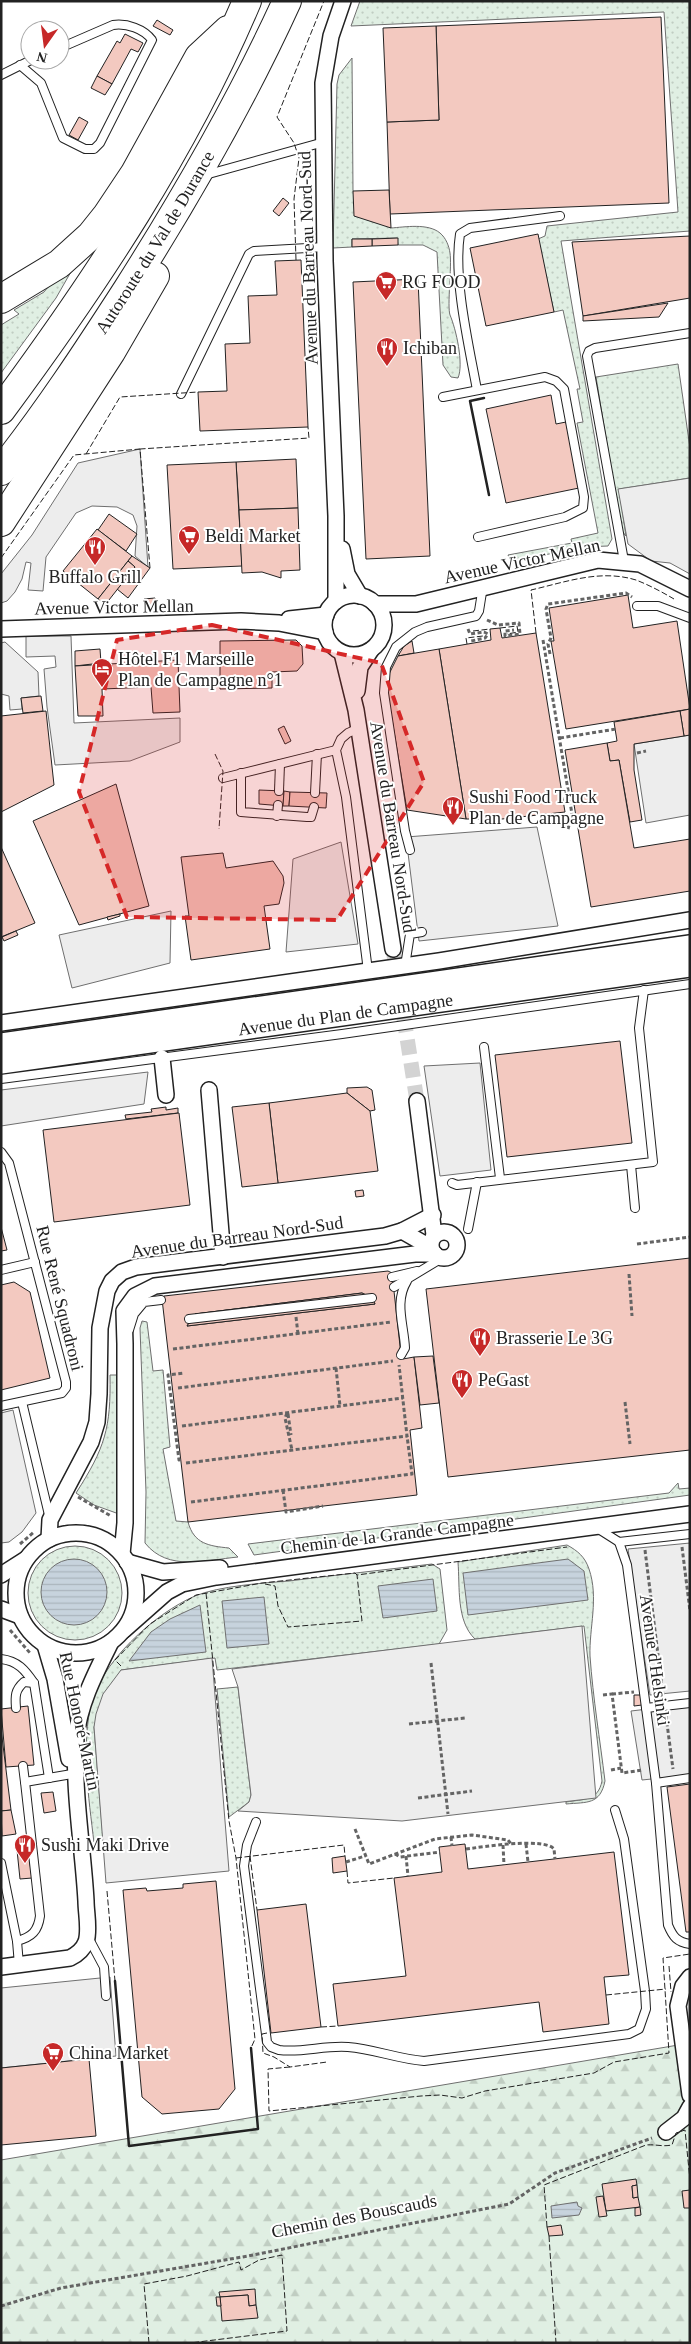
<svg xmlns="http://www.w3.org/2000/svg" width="691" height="2344" viewBox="0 0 691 2344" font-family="Georgia,serif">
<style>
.grass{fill:url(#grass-dots);stroke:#6f6f6f}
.forest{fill:url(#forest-firs);stroke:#6f6f6f}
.parking{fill:#ededed;stroke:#6f6f6f}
.water{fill:url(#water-rules);stroke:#6f6f6f}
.building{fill:#f3c9c0;stroke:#222;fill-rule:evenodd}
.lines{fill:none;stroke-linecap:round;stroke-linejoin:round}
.street-tunnel{stroke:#d3d3d3;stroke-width:15;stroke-dasharray:15 8;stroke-linecap:butt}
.lane-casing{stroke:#222;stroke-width:10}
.street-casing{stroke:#222;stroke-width:18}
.secondary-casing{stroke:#222;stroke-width:24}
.highway-casing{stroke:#222;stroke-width:30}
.path{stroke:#646464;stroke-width:3;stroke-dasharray:4 2.5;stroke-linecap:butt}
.lane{stroke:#fff;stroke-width:8}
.street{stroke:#fff;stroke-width:15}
.secondary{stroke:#fff;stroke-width:21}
.highway{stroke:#fff;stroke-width:28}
.fence{stroke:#222;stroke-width:1;stroke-dasharray:6 2.5;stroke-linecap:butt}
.wall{stroke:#222;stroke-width:2.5}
.marked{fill:#d62828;fill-opacity:0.2;stroke:#d62828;stroke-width:4;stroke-dasharray:10 6;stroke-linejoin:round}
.labels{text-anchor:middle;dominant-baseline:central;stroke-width:4;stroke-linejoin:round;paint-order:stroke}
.street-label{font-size:18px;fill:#222;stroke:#fff}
.poi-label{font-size:18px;fill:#222;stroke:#fff;text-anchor:start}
</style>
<defs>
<pattern id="grass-dots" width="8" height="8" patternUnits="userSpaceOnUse" patternTransform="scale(1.25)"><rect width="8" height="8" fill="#e0efe3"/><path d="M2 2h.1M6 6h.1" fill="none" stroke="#c0cdc2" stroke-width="1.8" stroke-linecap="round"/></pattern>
<pattern id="forest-firs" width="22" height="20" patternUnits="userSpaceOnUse" patternTransform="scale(1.25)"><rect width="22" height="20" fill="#e0efe3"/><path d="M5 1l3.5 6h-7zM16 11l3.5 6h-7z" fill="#c0cdc2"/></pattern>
<pattern id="water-rules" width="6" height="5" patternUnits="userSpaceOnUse" patternTransform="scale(1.25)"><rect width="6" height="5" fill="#c7d3dd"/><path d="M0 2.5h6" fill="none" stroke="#abb5bd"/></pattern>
</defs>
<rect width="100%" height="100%" fill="#fff"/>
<g class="grass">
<path d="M360,1H689L690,231L561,241L612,539L608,546L582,547L511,562L508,555L572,543L571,539L598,533L577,423L583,422L577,389H580L563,310L554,312L538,239L545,236L547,226L678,212L664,12L351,26Z"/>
<path d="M352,58L353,191L391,228C405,227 428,223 440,233C446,238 449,246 450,253C452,266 447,306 450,315C456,329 464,364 458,378L451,377L443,365L437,252L423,245H398L397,238L352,239V247L333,248L337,84L339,75Z"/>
<path d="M72,270L56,298L1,373V325L19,314L14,310L44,292L52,282Z"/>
<path d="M678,364L690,448V478L619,489L626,536L621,530L596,377Z"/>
<path d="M142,1321L147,1322L153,1371L163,1370L170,1447L163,1449L176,1521L188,1522C194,1544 209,1546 229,1548L238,1557C206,1560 168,1572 145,1543L146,1492L140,1328Z"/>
<path d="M110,1375H117L119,1514L94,1505L76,1493C105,1448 111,1428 110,1375Z"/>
<path d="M678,1483L679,1489L690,1488V1495L254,1555L248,1544L669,1493Z"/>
<path d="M567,1545C578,1551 585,1557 589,1569C599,1598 589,1628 590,1656C593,1698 600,1740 605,1781C600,1805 587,1802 566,1804V1802C584,1799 598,1801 602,1781L584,1626L475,1639C456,1621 460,1587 458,1562Z"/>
<circle cx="75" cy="1593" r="47"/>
<path d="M432,1564L440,1569L447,1630L439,1644L217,1670L215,1658L121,1670L94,1727L104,1850L95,1852C90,1805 81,1756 90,1709C98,1664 155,1613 195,1596C219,1586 263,1583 289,1581C336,1575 384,1570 432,1564Z"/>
<path d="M238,1687L251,1795L249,1802L229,1817L217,1689Z"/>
</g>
<path class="forest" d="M690,2043V2343H1V2160Z"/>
<g class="parking">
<path d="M140,449L148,567L135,556L137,526L133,515L117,507L92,506L76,513L46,557L43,591L28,590L31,563L26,562L22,579L15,592L7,601L1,603V574L32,535L78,463Z"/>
<path d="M690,478V574L670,563L651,561L628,544L618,489Z"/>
<path d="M26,636H71L74,723L180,718V742L130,761L55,765L47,707L44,669L56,667L55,656L26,657Z"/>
<path d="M5,642L38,672L39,696L21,698L22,709L10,710L9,696L1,694V643Z"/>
<path d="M690,735V815L646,823L634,744Z"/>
<path d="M537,827L558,926L419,941L406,837Z"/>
<path d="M341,842L358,944L286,952L293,859Z"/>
<path d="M171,911L170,963L72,988L59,935Z"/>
<path d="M480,1063L491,1170L440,1176L424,1066Z"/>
<path d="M148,1072L144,1104L1,1126V1090Z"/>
<path d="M13,1410L36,1513L22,1532L9,1542L1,1543V1413Z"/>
<path d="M690,1543V1691L650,1695L628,1549Z"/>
<path d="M582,1626L596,1798L402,1821L238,1811L249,1802L251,1795L238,1687L232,1669Z"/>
<path d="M212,1658L229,1871L106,1883L94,1727L96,1714L103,1694L121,1670Z"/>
<path d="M690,1704V1775L642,1780L631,1711Z"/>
<path d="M110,1977L116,2056L1,2068V1988Z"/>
</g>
<g class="water">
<circle cx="74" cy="1592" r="33"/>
<path d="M568,1559L584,1571L588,1600L468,1615L463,1573Z"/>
<path d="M433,1579L437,1611L383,1618L378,1586Z"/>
<path d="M264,1597L269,1644L227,1648L222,1601Z"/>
<path d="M200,1605L206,1652L129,1661L151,1632L170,1619Z"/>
<path d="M577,2202L578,2206L582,2208L579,2215L552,2218L551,2206Z"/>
</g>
<g class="building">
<path d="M661,17L669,203L390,214L387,122L439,120L436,26Z"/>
<path d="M157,20L173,30L170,35L153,26Z"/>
<path d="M436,26L439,120L387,122L383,28Z"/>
<path d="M125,34L143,43L138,52L131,49L112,84L97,76L117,41L120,43Z"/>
<path d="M97,76L112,84L105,95L91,88Z"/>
<path d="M79,117L88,122L78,140L69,135Z"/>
<path d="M389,190L391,228L354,216L353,191Z"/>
<path d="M283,198L289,203L279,216L273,211Z"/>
<path d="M538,234L554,312L486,326L470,248Z"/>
<path d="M690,236V298L583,316L572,242Z"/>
<path d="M398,238V245L372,246V239Z"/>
<path d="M352,239H372V246L352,247Z"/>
<path d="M301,260L308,427L200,431L198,392L227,391L225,344L250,343L248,296L277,295L275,261Z"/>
<path d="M418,279L430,556L366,559L353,282Z"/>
<path d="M668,303L659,317L583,321V316Z"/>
<path d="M551,395L556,424L566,422L579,488L506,503L486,409Z"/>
<path d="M296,459L298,508L239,510L236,462Z"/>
<path d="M236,462L242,566L173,569L167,465Z"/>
<path d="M298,508L300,570L281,571V578L262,572L242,573L239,510Z"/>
<path d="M109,514L137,534L126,551L98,530Z"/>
<path d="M97,529L132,556L98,599L63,571Z"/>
<path d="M132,556L150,568L128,598L117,589L135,567L128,561Z"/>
<path d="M128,561L135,567L105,605L98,599Z"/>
<path d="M456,572L457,578L448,579L447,573Z"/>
<path d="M628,595L633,628L677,621L690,709L566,729L551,641H554L549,608Z"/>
<path d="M155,598V605L145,606L144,599Z"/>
<path d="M500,628L502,638L536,633L565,812L502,819H466L439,649L491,640L490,629Z"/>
<path d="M296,640L302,646L303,664L297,671L272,672V688L220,689V641Z"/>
<path d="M412,641L414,653L398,656L404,646Z"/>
<path d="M100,649L101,663L75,666V651Z"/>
<path d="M439,649L466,819L407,810L388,695L389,674L398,656Z"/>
<path d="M178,660L180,712L153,713L151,687L102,689L103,716H78L75,666Z"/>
<path d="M41,696L43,711L23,713L21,698Z"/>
<path d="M690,709V735L684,736L680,711Z"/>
<path d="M46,711L54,785L1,812V716Z"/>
<path d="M680,711L684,736L634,744V770L642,820L630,822L619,760L610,761L607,743L617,741L614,722Z"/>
<path d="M284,726L291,741L285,744L278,729Z"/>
<path d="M607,743L610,761L619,760L634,848L690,839V891L591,907L565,750Z"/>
<path d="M116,784L149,906L79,925L33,821Z"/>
<path d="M259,790L284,791L283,806L259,804Z"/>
<path d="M284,791L290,792L289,806H283Z"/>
<path d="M290,792L327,793L326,808L289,806Z"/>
<path d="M1,847L35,923L1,937Z"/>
<path d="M223,853L226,868L273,861L283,876L284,883L279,904L264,906L270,949L191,960L185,916H189L181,857Z"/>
<path d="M120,914V916L108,920L107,917Z"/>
<path d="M16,931L18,935L4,941L2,937Z"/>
<path d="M620,1041L632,1143L507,1157L495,1055Z"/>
<path d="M367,1087L372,1090L375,1110L370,1111L347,1093V1088Z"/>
<path d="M347,1093L370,1111L378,1171L278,1183L269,1103Z"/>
<path d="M269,1103L278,1183L242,1187L232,1107Z"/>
<path d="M166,1107V1110L178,1108V1113L126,1119L125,1115L152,1112L151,1109Z"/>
<path d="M179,1113L190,1205L54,1222L43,1130Z"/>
<path d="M363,1190L364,1196L356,1197L355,1191Z"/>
<path d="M1,1227L7,1250L1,1251Z"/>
<path d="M690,1258V1450L448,1477L426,1289Z"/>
<path d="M388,1271L392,1273L401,1355L403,1359L414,1357L422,1428L410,1430L417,1495L188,1522L162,1299L164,1296ZM362,1293L372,1298L375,1304L187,1326L195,1314Z"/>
<path d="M14,1282L30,1292L50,1378L1,1390V1285Z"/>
<path d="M362,1293L372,1298L375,1304L187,1326L195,1314Z"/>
<path d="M433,1356L439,1403L420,1405L414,1357Z"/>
<path d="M634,1695H641L642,1705L634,1706Z"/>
<path d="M28,1706L34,1765L6,1767L1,1709Z"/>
<path d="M1,1729L11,1810L1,1811Z"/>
<path d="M690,1784V1932H686L667,1787Z"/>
<path d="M53,1792L56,1811L44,1813L41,1793Z"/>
<path d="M11,1810L16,1834L2,1836L1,1811Z"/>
<path d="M465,1844L468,1869L614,1852L629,1975L604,1977L609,2024L543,2032L539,2002L338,2026L333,1984L406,1976L394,1878L442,1872L439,1847Z"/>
<path d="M28,1849L32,1878L20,1879L17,1850Z"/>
<path d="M345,1856L347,1871L333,1873L332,1858Z"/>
<path d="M216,1881L235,2089L219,2109L162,2114L142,2097L123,1890L146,1888L147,1891L183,1888V1884Z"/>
<path d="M306,1904L321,2027L271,2033L257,1910Z"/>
<path d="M89,2059L96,2136L1,2145V2068Z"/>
<path d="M636,2179L637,2185L632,2186L633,2198L638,2197L640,2207L606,2211L602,2184Z"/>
<path d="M637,2185L638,2197L633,2198L632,2186Z"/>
<path d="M690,2190V2208H684L682,2191Z"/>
<path d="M603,2196L607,2216L599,2217L596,2197Z"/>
<path d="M640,2207L641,2215L635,2216V2208Z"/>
<path d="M561,2225L563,2235L549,2236L547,2227Z"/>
<path d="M255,2289L256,2305L249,2306L248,2295L220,2297L219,2292Z"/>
<path d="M248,2295L249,2306L256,2305L258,2318L222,2321L220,2297Z"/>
<path d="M216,2297H220L221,2306H217Z"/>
</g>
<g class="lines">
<path class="street-tunnel" d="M393,949L417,1101"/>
<g class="lane-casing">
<g id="lane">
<path d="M20,65L41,83L63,138L85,149H94L100,143L152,40C144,29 127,23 113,25L60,48"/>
<path d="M1,75L31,60"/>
<path d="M205,175L324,142"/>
<path d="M477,390C469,346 453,279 460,234L470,228L560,216"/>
<path d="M181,394L249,254L254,251L325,247"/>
<path d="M443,397L545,377L556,381L564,389L584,497L583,508L565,517L478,537"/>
<path d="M624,561L587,356L589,351L595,348L690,333"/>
<path d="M637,606H658L690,618"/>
<path d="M359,728L348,733L341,739L336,750L346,797L368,971"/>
<path d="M241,773V812L307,817H311L314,807"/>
<path d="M223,778L336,750"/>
<path d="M279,791L280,764"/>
<path d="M315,793L317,754"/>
<path d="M277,816L278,805"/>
<path d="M410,850L405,831L384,693L386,667L396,647L415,632L427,627L476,616L479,611L483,586"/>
<path d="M405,966L410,934L422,932"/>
<path d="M484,1047L500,1178"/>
<path d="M1,1079L342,1034L690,984"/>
<path d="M1,1152L9,1163L66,1382V1388L62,1393L1,1406"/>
<path d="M631,1165L635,1208"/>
<path d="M452,1183L457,1185L653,1162L639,1028L644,990"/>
<path d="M468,1229L477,1182"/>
<path d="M1,1270L35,1262"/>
<path d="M392,1277L417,1271"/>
<path d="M394,1287L442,1258"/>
<path d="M189,1319L372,1298"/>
<path d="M129,1330L134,1314L144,1302L161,1300"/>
<path d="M401,1355L405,1348C404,1325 394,1302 407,1281"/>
<path d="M22,1402L50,1519"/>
<path d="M597,1528L619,1542L690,1534"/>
<path d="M619,1542L627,1565L656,1783L668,1925C673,1937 677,1942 690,1944"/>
<path d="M1,1659C18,1661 25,1670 34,1683L49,1778"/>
<path d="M16,1708C15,1696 15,1690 24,1682L34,1683"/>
<path d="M646,1708L690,1703"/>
<path d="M23,1766L25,1782"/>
<path d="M656,1783L690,1778"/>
<path d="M256,1822L247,1845L244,1866L267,2042L271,2047L279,2050C302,2053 325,2045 348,2047C374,2049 398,2059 424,2061L629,2034L639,2029L646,2009L645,1991L624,1839L615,1810"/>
<path d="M1,1863L17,1941L19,1965"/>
<path d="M88,1937L104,1967L106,1996"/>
<path d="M17,1941C32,1937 38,1931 40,1916L25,1782L72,1774"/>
</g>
</g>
<g class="street-casing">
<g id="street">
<path d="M342,549L347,574L360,596"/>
<circle cx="354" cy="625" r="30"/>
<path d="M336,601V516L325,261L323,83L331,36L343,1"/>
<path d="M375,604H416L598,560L640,564L690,589"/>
<path d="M289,619L326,615"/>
<path d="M1,629L241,621L279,623L325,632"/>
<path d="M342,653L356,710L393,949"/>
<path d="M357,691L360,667L371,650"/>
<path d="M1,1023L439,961L690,920"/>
<path d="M162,1058L166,1095"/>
<path d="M209,1090L223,1257"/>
<path d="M417,1101L434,1235"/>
<path d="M402,1231L433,1215"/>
<circle cx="444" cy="1245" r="13"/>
<circle cx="76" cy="1593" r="60"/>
<path d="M49,1539L50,1520L91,1442L97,1422L99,1394L100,1328L107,1291L112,1281L122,1272L136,1267L385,1236L402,1231L430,1247"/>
<path d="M122,1554L125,1523V1344L124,1311L135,1296L155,1286L415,1254H435"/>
<path d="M127,1562L163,1572L220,1568"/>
<path d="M1,1575L26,1559"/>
<path d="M1,1609L20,1616"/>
<path d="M124,1630L167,1592L182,1584L216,1577L690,1514"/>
<path d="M45,1645L55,1679L69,1759"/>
<path d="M1,1967L70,1958C78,1954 83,1950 86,1942C90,1930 86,1913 86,1901C83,1847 73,1792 76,1738C79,1704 96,1672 111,1642"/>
<path d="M690,1977L683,1986L678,2006L690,2095"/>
<path d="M666,2132L684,2118L690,2107"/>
</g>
</g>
<g class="secondary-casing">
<g id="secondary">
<path d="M1,1044L690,946"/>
<path id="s1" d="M1,1063L690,966"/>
</g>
</g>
<g class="highway-casing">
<g id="highway">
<path d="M1,299L59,264L91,235L107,215L135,173L199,57L228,30"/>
<path d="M1,410C95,283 185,148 247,1"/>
<path id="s2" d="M1,471C47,413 87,352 127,290C186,197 241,102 287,1"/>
<path d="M1,522L111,352L155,276"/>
</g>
</g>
<g class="path">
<path d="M487,620L498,625L519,623L520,634L505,636V631L514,630"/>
<path d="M468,629L470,634L484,632L488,634L485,638L471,641"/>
<path d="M543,640L572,814L568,829"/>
<path d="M550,654L548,644L551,638L546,609L548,604L626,593L632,597"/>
<path d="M560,738L616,729"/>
<path d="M637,753L646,751"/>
<path d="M637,1244L690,1237"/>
<path d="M629,1274L632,1316"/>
<path d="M296,1317L298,1334"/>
<path d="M173,1349L391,1322"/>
<path d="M336,1368L340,1406"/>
<path d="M178,1388L393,1361"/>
<path d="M625,1402L630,1444"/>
<path d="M287,1413L285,1418L292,1450"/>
<path d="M288,1414L291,1435"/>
<path d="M182,1426L403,1398"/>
<path d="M180,1459L179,1460L168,1375L184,1373"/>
<path d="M186,1463L407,1436L399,1365"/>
<path d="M283,1490L286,1512L323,1506"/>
<path d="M78,1497L111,1516"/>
<path d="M191,1502L412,1474L407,1436"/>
<path d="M20,1544L34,1532"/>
<path d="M682,1547L690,1611"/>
<path d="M645,1550L663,1695"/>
<path d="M10,1630L30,1653"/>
<path d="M431,1663L448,1814"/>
<path d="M612,1694L634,1692"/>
<path d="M603,1695L612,1694L622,1773L643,1770"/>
<path d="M666,1716L673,1769"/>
<path d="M409,1724L465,1718"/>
<path d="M611,1770L621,1768"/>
<path d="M418,1798L472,1791"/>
<path d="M355,1829L369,1864L435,1839L472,1835L508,1840L512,1845"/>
<path d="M451,1837L452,1846"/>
<path d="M526,1844L528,1862"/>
<path d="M503,1845L504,1865"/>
<path d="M466,1849C482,1847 544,1837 554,1849L555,1859"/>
<path d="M395,1854L400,1857L440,1852"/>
<path d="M406,1856L408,1876"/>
<path d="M346,1862L365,1856"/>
<path d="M1,2306L61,2288L248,2256L509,2204L555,2173L652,2138"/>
</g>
<use href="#lane" class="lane"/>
<use href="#street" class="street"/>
<use href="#secondary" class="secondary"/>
<use href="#highway" class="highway"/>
<g class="fence">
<path d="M296,260L294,199L299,158L294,143L277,117L324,1"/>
<path d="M86,454L120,397L198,392"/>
<path d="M1,558L74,455L140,449"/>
<path d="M150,568L140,449L309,438L308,427"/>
<path d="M500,628L517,626L518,632L507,634"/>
<path d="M473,631L490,629"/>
<path d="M536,633L531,590C566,582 600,569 636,580C649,585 662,592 674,599"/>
<path d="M467,644L466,638L483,636"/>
<path d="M215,754L223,771L219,829"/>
<path d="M265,1584L275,1586L278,1606L288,1627L362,1621L357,1575"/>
<path d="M206,1593L229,1821L236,1858L255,2039L251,2048"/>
<path d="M121,1666L115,1660L150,1624L196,1595L262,1583L355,1573L357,1575L567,1547"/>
<path d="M250,1856L257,1910"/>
<path d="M236,1858L344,1845L345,1856"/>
<path d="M347,1871L348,1883L394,1878"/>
<path d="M107,1891L115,1981"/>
<path d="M669,1966L671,1992"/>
<path d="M606,1995L666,1989"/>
<path d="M321,2027L338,2026"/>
<path d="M267,2033L262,2034L263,2053L274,2057L290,2067L327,2062"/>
<path d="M290,2067L268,2069L269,2111L421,2096L440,2095L462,2098L485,2091L594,2073L614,2062L669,2053L663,1958L690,1954"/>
<path d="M547,2227L544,2185L646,2145C656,2144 661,2147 672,2145L676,2133L685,2130L690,2180"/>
<path d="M549,2236L556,2343"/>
<path d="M149,2343L144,2284L187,2276L239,2262L241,2270L259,2260L282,2255L287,2331L190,2343"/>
</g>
<g class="wall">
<path d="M484,398L470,401L489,495"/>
<path d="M115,1981L129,2146L258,2129L251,2048"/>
</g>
</g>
<path class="marked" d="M212,625L381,663L424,782L337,920L127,917L79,792L117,640Z"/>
<defs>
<g id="supermarket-pin" transform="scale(1.125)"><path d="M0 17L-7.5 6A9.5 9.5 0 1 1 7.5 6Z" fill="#c62828" stroke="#fff"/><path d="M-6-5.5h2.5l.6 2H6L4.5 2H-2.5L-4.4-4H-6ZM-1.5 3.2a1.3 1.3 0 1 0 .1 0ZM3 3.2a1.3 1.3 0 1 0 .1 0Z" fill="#fff"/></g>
<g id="restaurant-pin" transform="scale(1.125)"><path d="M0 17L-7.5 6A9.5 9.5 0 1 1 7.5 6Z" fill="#c62828" stroke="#fff"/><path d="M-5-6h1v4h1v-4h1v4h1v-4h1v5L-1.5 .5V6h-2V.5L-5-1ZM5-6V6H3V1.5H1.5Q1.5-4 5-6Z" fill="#fff"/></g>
<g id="hotel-pin" transform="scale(1.125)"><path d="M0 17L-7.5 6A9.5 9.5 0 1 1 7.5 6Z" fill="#c62828" stroke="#fff"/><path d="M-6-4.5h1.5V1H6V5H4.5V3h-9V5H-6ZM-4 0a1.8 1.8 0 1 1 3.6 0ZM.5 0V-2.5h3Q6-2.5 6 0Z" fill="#fff"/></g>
</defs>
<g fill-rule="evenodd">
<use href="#supermarket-pin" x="386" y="282"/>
<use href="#restaurant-pin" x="387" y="348"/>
<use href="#supermarket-pin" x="189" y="536"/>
<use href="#restaurant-pin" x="95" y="547"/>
<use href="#hotel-pin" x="102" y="669"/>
<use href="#restaurant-pin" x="453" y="807"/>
<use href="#restaurant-pin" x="480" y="1338"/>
<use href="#restaurant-pin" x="462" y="1380"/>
<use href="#restaurant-pin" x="25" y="1845"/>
<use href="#supermarket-pin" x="53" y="2053"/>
</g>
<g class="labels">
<g class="street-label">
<text stroke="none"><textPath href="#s2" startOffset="276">Autoroute du Val de Durance</textPath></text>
<text transform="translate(308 258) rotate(-92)">Avenue du Barreau Nord-Sud</text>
<text transform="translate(522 561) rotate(-12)">Avenue Victor Mellan</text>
<text transform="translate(114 607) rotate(-1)">Avenue Victor Mellan</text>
<text transform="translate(393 827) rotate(81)">Avenue du Barreau Nord-Sud</text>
<text stroke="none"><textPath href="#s1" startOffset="348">Avenue du Plan de Campagne</textPath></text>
<text transform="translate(237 1237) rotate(-8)">Avenue du Barreau Nord-Sud</text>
<text transform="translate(60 1298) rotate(76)">Rue René Squadroni</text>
<text transform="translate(397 1534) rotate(-7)">Chemin de la Grande Campagne</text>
<text transform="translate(655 1660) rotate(82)">Avenue d'Helsinki</text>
<text transform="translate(80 1721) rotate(78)">Rue Honoré Martin</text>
<text transform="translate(354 2216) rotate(-11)">Chemin des Bouscauds</text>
</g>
<g class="poi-label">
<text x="402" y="282">RG FOOD</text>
<text x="403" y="348">Ichiban</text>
<text x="205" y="536">Beldi Market</text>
<text x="95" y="577" text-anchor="middle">Buffalo Grill</text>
<text x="118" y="659">Hôtel F1 Marseille<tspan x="118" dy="21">Plan de Campagne n°1</tspan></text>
<text x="469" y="797">Sushi Food Truck<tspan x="469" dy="21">Plan de Campagne</tspan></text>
<text x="496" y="1338">Brasserie Le 3G</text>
<text x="478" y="1380">PeGast</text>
<text x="41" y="1845">Sushi Maki Drive</text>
<text x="69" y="2053">China Market</text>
</g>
</g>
<rect width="691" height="2344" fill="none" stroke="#222222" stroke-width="5"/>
<g transform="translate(45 45) rotate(194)"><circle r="24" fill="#ffffff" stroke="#a7a7a7"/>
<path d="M0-4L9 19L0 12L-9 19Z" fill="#c62828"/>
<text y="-8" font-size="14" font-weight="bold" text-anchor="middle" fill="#222222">N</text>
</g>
</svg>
